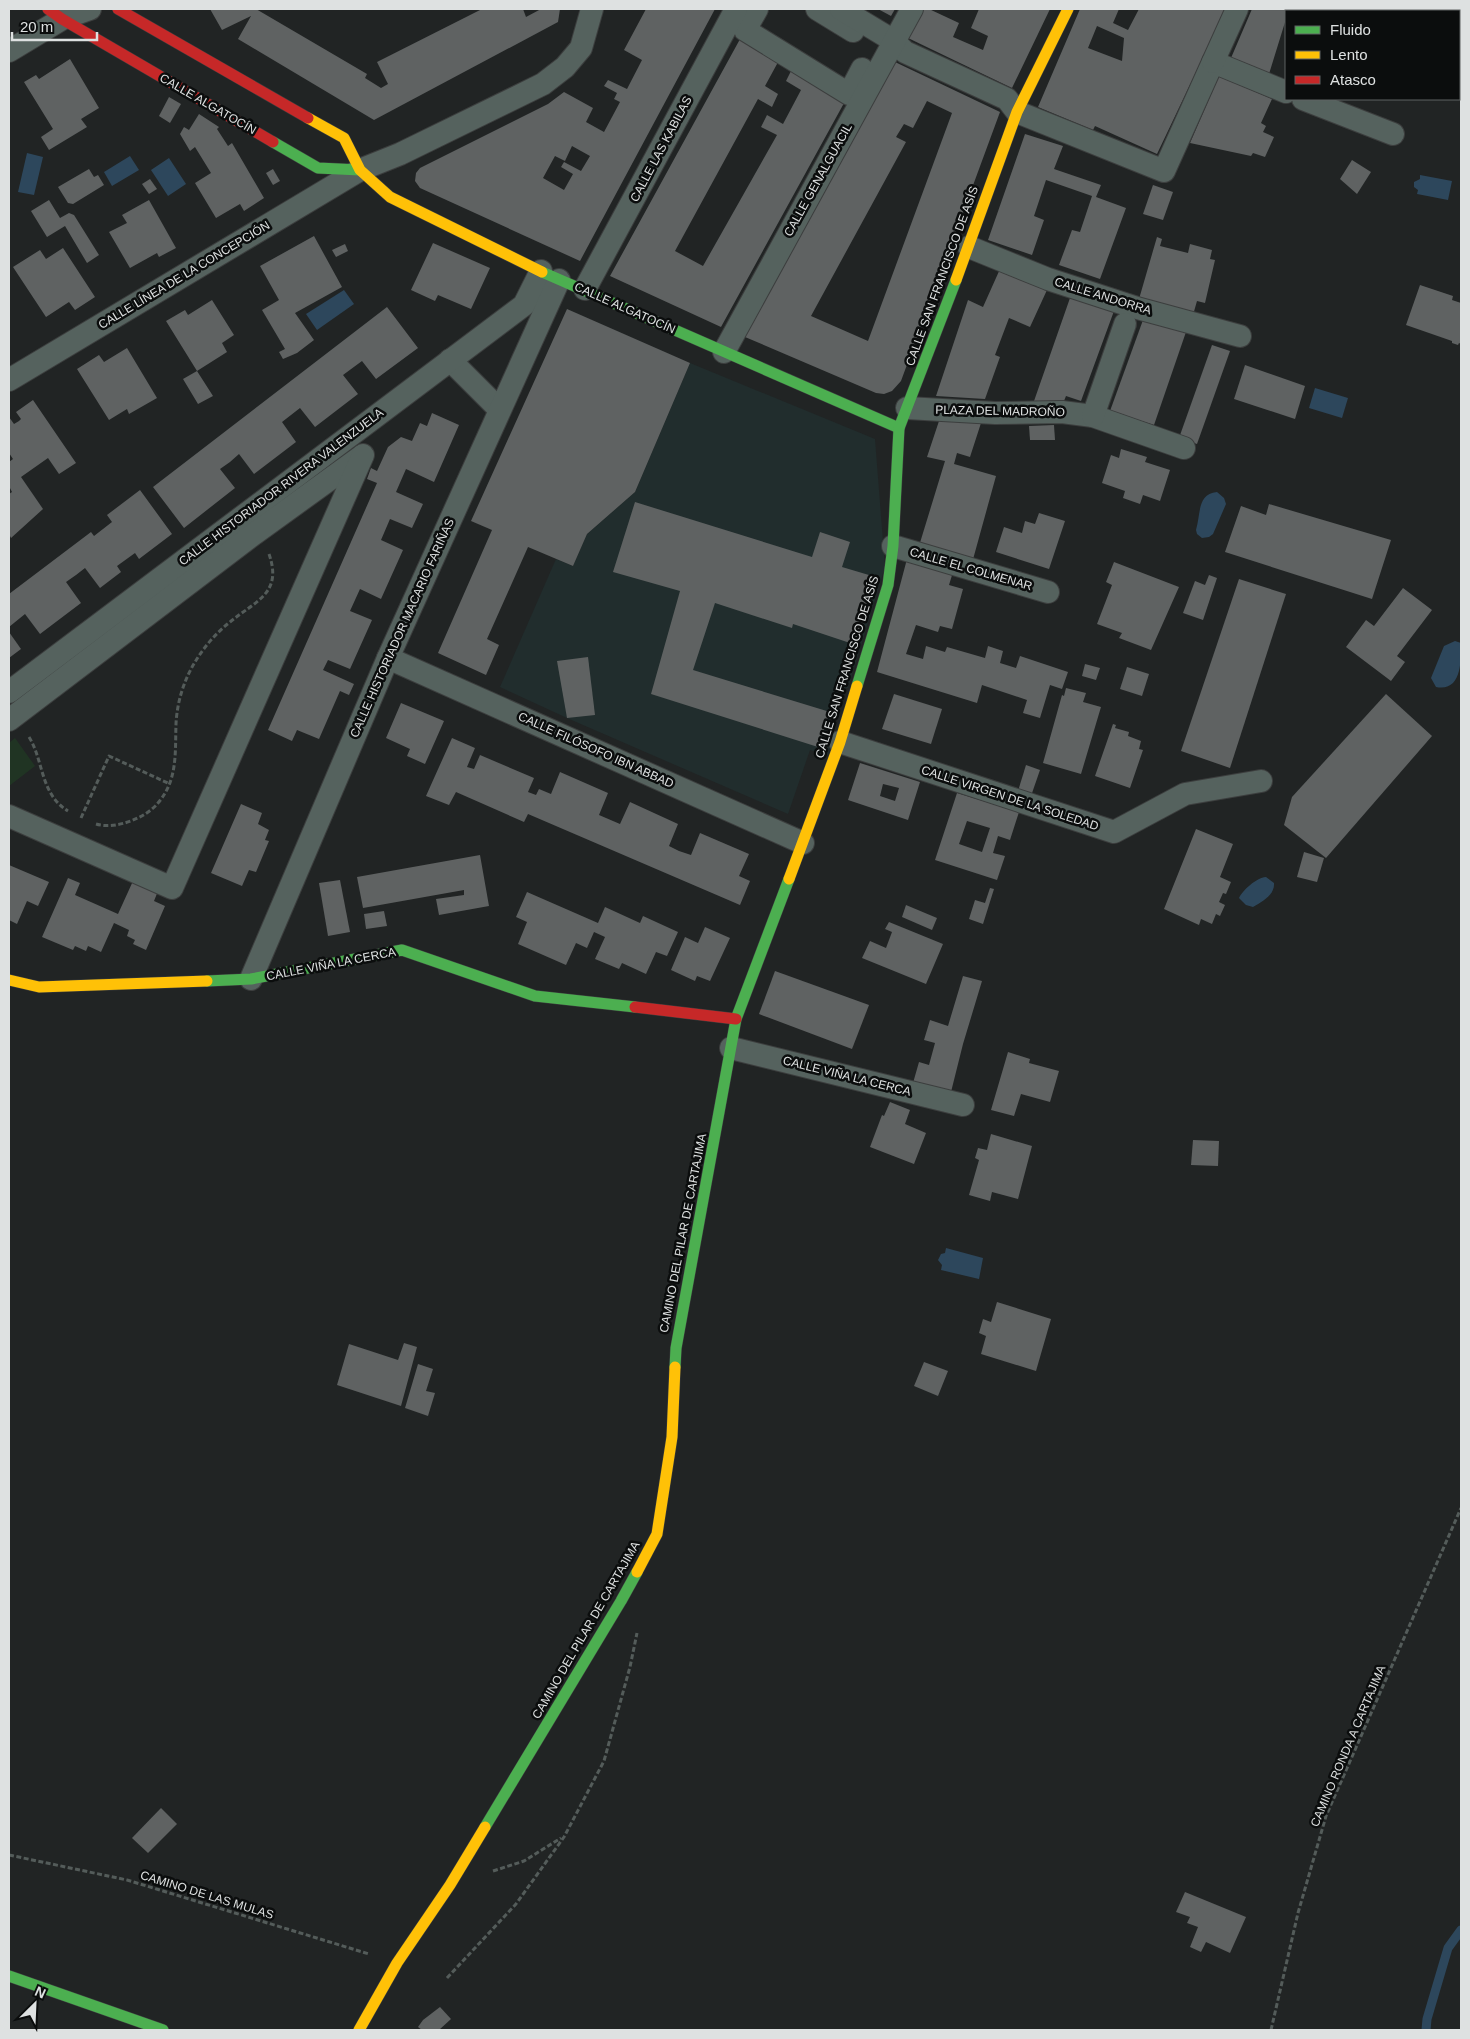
<svg xmlns="http://www.w3.org/2000/svg" width="1470" height="2039" viewBox="0 0 1470 2039" font-family="Helvetica,sans-serif">
<style>
.built{fill:#212d2d}
.green{fill:#203423}
.water{fill:#2d475c}
.lines{fill:none;stroke-linecap:round;stroke-linejoin:round}
.stream{stroke:#2d475c;stroke-width:9}
.building{fill:#5f6262;fill-rule:evenodd}
.street-casing{stroke:#3c3e3e;stroke-width:24}
.fast-casing{stroke:#3c3e3e;stroke-width:12}
.slow-casing{stroke:#3c3e3e;stroke-width:12}
.jam-casing{stroke:#3c3e3e;stroke-width:12}
.path{stroke:#545c5a;stroke-width:3;stroke-dasharray:5 2.5;stroke-linecap:butt}
.street{stroke:#55625e;stroke-width:22}
.fast{stroke:#4caf50;stroke-width:11}
.slow{stroke:#ffc107;stroke-width:11}
.jam{stroke:#c62828;stroke-width:11}
.labels{text-anchor:middle;dominant-baseline:central;stroke-width:5;stroke-linejoin:round;paint-order:stroke}
.street-label{font-size:12px;fill:#dee1e1;stroke:#0b0d0d}
</style>
<rect width="100%" height="100%" fill="#212424"/>
<path class="built" d="M690,363L875,439L885,567L848,688L840,689L822,741L831,744L828,755L810,750L788,814L567,718L500,687L556,559L573,566L587,534L635,492Z"/>
<path class="green" d="M15,738L35,766L9,786V743Z"/>
<g class="water">
<path d="M27,153L43,157L34,195L18,192Z"/>
<path d="M130,156L139,170L112,186L104,172Z"/>
<path d="M169,158L186,184L168,196L151,170Z"/>
<path d="M1420,175L1452,181L1448,200L1417,194L1418,190L1414,187V182L1420,179Z"/>
<path d="M344,290L354,304L317,330L306,314Z"/>
<path d="M1315,388L1348,398L1342,418L1309,408Z"/>
<path d="M1217,492L1224,498L1226,504L1213,534L1209,537L1202,538L1197,534L1196,530C1201,513 1197,494 1217,492Z"/>
<path d="M1455,641L1461,643C1461,661 1462,692 1436,687L1431,678L1444,646Z"/>
<path d="M1266,877L1274,883C1275,895 1262,902 1253,907L1246,905L1239,898C1243,890 1256,878 1266,877Z"/>
<path d="M946,1248L983,1258L979,1279L941,1270L942,1265L938,1260L941,1254L945,1253Z"/>
</g>
<g class="lines">
<path class="stream" d="M1426,2030L1427,2019L1448,1948L1461,1930"/>
</g>
<g class="building">
<path d="M210,9H256L367,74L365,78L381,88L388,84L377,62L482,9H523L526,17L541,9H560L558,22L374,120L238,39L251,16L222,30Z"/>
<path d="M646,9H715L580,261L420,188L415,181L416,173L420,168L548,104L564,92L593,108L586,122L604,132L620,102L614,99L617,93L604,86L608,80L627,89L642,60L624,50ZM572,146L590,156L581,171L564,162L561,167L573,174L564,190L543,178L555,156L565,161Z"/>
<path d="M878,9H895L891,16Z"/>
<path d="M924,9H929L959,23L953,37L983,50L988,36L971,28L979,9H1050L1012,88L908,38Z"/>
<path d="M1080,9H1119L1113,23L1128,30L1139,9H1226L1157,154L1095,126L1093,130L1038,107ZM1097,26L1124,38L1122,61L1088,48Z"/>
<path d="M1252,9H1289V11H1286V19L1269,74L1231,58Z"/>
<path d="M745,30L783,53L765,86L778,94L772,107L758,99L675,251L703,266L777,135L761,127L767,115L783,124L801,90L786,81L796,61L849,94L721,327L610,276Z"/>
<path d="M70,59L99,108L81,119L87,127L49,150L41,137L53,129L24,82L36,75L39,79Z"/>
<path d="M895,62L1000,112L901,381L892,391L884,394L876,393L745,337ZM927,101L952,113L868,341L811,316L906,142L896,137L904,124L913,128Z"/>
<path d="M1219,76L1272,99L1261,123L1266,126L1263,132L1274,137L1265,157L1253,153L1251,156L1190,143Z"/>
<path d="M169,97L181,104L170,123L159,116Z"/>
<path d="M199,114L219,127L217,129L228,146L232,143L264,198L244,211L240,204L216,218L195,183L211,173L195,147L190,151L180,134L184,127L189,130Z"/>
<path d="M1025,134L1063,146L1054,169L1101,185L1096,197L1126,208L1100,279L1059,265L1072,230L1080,232L1092,196L1046,180L1034,216L1044,220L1032,255L988,240Z"/>
<path d="M1352,160L1371,172L1357,194L1340,179Z"/>
<path d="M89,169L94,177L98,175L104,185L73,204L68,203L58,187Z"/>
<path d="M273,169L280,181L273,185L266,173Z"/>
<path d="M150,179L157,189L149,194L142,184Z"/>
<path d="M1153,185L1173,192L1163,220L1143,214Z"/>
<path d="M49,200L60,218L69,213L74,215L99,255L87,263L65,226L47,237L31,211Z"/>
<path d="M149,200L176,248L159,257L157,253L130,268L109,232L127,223L122,215Z"/>
<path d="M314,236L342,287L295,313L314,340L297,353L283,359L279,352L285,349L262,310L279,300L260,266Z"/>
<path d="M1157,237L1162,239L1160,246L1188,253L1190,244L1212,250L1210,259L1215,260L1205,303L1197,301L1193,315L1139,299Z"/>
<path d="M433,243L490,268L471,309L438,295L435,301L411,290Z"/>
<path d="M345,244L348,251L336,257L332,250Z"/>
<path d="M63,248L95,297L75,310L69,302L46,317L13,267L40,250L46,259Z"/>
<path d="M1000,269L1047,290L1030,327L1009,318L995,355L1000,357L985,399L936,396L968,300L983,307Z"/>
<path d="M1420,285L1453,296L1452,300L1461,303V344L1459,343L1458,345L1452,343V341L1406,325Z"/>
<path d="M1070,298L1114,311L1081,401L1066,396L1064,401H1034Z"/>
<path d="M212,300L234,335L222,343L227,352L197,371L213,396L198,404L183,379L197,371L166,321L185,310L188,315Z"/>
<path d="M387,307L418,348L376,379L362,361L343,375L358,394L315,427L300,408L282,422L296,442L254,474L239,454L230,462L220,469L235,488L184,528L153,487Z"/>
<path d="M567,309L690,363L635,492L587,534L573,566L528,547L487,639L499,645L486,675L438,653L492,530L471,521Z"/>
<path d="M1143,320L1186,332L1154,425L1110,411Z"/>
<path d="M1212,345L1230,351L1197,444L1179,438Z"/>
<path d="M127,348L157,398L129,414L127,409L109,420L77,369L99,355L104,362Z"/>
<path d="M1245,365L1305,386L1295,419L1234,399Z"/>
<path d="M33,400L76,463L59,474L48,458L21,477L43,509L11,538L9,534V494L12,492L9,486V462L13,459L9,453V417L14,424L19,421L21,419L16,412Z"/>
<path d="M432,413L459,425L434,482L406,469L396,492L423,504L412,528L390,519L381,540L403,550L381,599L360,589L350,611L372,620L350,669L328,660L323,670L354,684L349,695L340,691L319,739L297,730L292,741L268,730L377,483L367,479L371,468L377,471L388,447L401,437L412,441L420,423L427,426Z"/>
<path d="M939,421L981,423L970,457L957,453L954,464L996,476L972,563L919,546L945,461L927,457Z"/>
<path d="M1054,425L1055,440H1030L1029,426Z"/>
<path d="M1121,449L1147,457L1145,462L1170,470L1160,501L1143,495L1140,504L1123,498L1125,491L1102,483L1111,455L1119,458Z"/>
<path d="M140,490L172,534L139,559L135,553L117,566L121,572L100,588L85,568L76,575L66,582L81,603L40,634L25,614L9,627V594L91,532L94,536L112,522L107,515Z"/>
<path d="M635,502L812,557L820,532L850,542L842,567L879,578L856,645L793,624L792,628L715,603L693,670L830,712L818,747L651,694L680,591L613,572Z"/>
<path d="M1269,504L1391,540L1372,599L1225,552L1241,506L1266,515Z"/>
<path d="M1039,513L1065,521L1049,569L996,552L1004,527L1022,533L1025,521L1035,524Z"/>
<path d="M907,559L953,572L949,585L963,589L952,629L940,626L938,632L916,625L906,654L923,659L926,646L945,652L947,647L985,658L988,646L1003,651L1000,663L1016,668L1020,656L1068,672L1062,689L1050,685L1040,718L1023,713L1027,700L982,685L977,703L877,672Z"/>
<path d="M1114,562L1179,587L1151,650L1119,638L1122,633L1097,624L1112,585L1106,582Z"/>
<path d="M1209,575L1217,578L1203,620L1183,613L1195,581L1205,585Z"/>
<path d="M1239,579L1286,594L1230,768L1181,751Z"/>
<path d="M1403,588L1432,610L1397,656L1405,662L1391,681L1346,647L1366,620L1374,626Z"/>
<path d="M9,632L21,649L9,658Z"/>
<path d="M588,657L595,715L567,718L557,661Z"/>
<path d="M1085,664L1100,668L1096,680L1082,676Z"/>
<path d="M1127,667L1149,674L1142,696L1120,689Z"/>
<path d="M1066,688L1086,693L1083,702L1101,707L1081,774L1043,763L1062,695L1064,696Z"/>
<path d="M894,694L942,709L931,744L882,729Z"/>
<path d="M1386,694L1432,736L1326,858L1284,825L1292,797Z"/>
<path d="M401,703L444,721L425,764L407,756L410,749L386,738Z"/>
<path d="M1113,724L1116,725L1115,728L1129,732L1128,736L1141,741L1139,749L1143,750L1130,788L1095,776Z"/>
<path d="M452,738L475,748L467,767L474,769L480,755L534,778L528,792L536,795L539,789L551,794L560,772L608,793L599,815L620,824L630,802L678,824L669,846L679,851L691,855L700,833L749,854L739,876L750,881L740,905L528,814L524,822L456,792L449,805L426,796Z"/>
<path d="M860,763L920,782L908,820L848,800ZM883,784L899,788L895,801L880,796Z"/>
<path d="M1026,765L1040,770L1031,796L1018,791Z"/>
<path d="M957,793L1019,812L1010,840L998,836L993,853L1005,856L997,880L935,860ZM967,821L990,828L982,852L959,844Z"/>
<path d="M241,804L262,813L258,824L269,830L265,840L269,841L256,872L249,870L242,886L211,873Z"/>
<path d="M1196,829L1233,844L1220,877L1231,882L1226,894L1223,893L1219,902L1225,905L1220,916L1216,914L1212,924L1201,919L1199,925L1164,909Z"/>
<path d="M1304,852L1324,858L1317,882L1297,877Z"/>
<path d="M480,855L489,906L439,915L436,899L464,895V890L363,908L357,877Z"/>
<path d="M9,865L49,882L38,906L27,901L17,924L9,920Z"/>
<path d="M68,878L80,883L75,895L118,914L133,881L158,891L154,901L165,906L146,950L133,944L135,940L127,936L129,930L114,923L101,952L88,946L86,951L75,946L73,950L42,937Z"/>
<path d="M340,880L350,932L328,936L319,883Z"/>
<path d="M990,888L994,889L983,924L969,919L975,900L985,903Z"/>
<path d="M527,892L598,923L605,907L640,923L643,916L678,932L667,956L656,952L646,974L622,963L619,969L595,959L605,937L594,932L587,948L576,943L566,965L518,944L527,922L516,917Z"/>
<path d="M906,905L937,918L932,930L902,917Z"/>
<path d="M384,911L387,926L366,929L364,914Z"/>
<path d="M889,922L943,944L926,984L862,958L870,941L886,948L892,932L885,929Z"/>
<path d="M705,927L730,938L710,981L697,976L695,981L671,970L685,937L698,943Z"/>
<path d="M775,971L869,1005L852,1049L759,1014Z"/>
<path d="M963,976L982,981L963,1044L951,1092L913,1083L919,1062L929,1065L935,1043L924,1040L930,1020L948,1026Z"/>
<path d="M1008,1052L1030,1059L1029,1063L1059,1071L1050,1102L1021,1094L1014,1116L991,1110Z"/>
<path d="M890,1102L910,1110L905,1124L926,1133L914,1164L870,1147L882,1115L884,1116Z"/>
<path d="M991,1134L1032,1146L1018,1199L992,1192L990,1201L969,1195L979,1160L975,1158L978,1148L987,1150Z"/>
<path d="M1193,1140L1219,1141L1218,1166L1191,1165Z"/>
<path d="M997,1302L1051,1319L1036,1371L981,1354L986,1336L979,1333L983,1319L991,1322Z"/>
<path d="M404,1343L417,1347L401,1406L337,1385L349,1344L398,1360Z"/>
<path d="M924,1362L948,1371L938,1396L914,1386Z"/>
<path d="M418,1364L433,1369L426,1391L435,1393L428,1416L405,1408Z"/>
<path d="M161,1808L177,1824L148,1853L132,1838Z"/>
<path d="M1185,1892L1246,1917L1230,1953L1206,1942L1201,1952L1190,1947L1198,1927L1187,1923L1190,1917L1176,1912Z"/>
<path d="M440,2007L451,2019L439,2030H422L418,2027L423,2020Z"/>
</g>
<g class="lines">
<g class="street-casing">
<g id="street">
<path d="M757,9L745,30L849,94L862,69"/>
<path d="M817,9L853,31"/>
<path d="M841,9L894,41L905,52L1007,99L1017,112L1164,171L1213,62L1286,92"/>
<path d="M9,51L62,19L90,9"/>
<path d="M1213,62L1237,9"/>
<path d="M1303,99L1393,134"/>
<path d="M969,247L1048,279L1137,308L1240,336"/>
<path d="M585,289L736,9"/>
<path d="M724,352L912,9"/>
<path d="M450,360L499,409"/>
<path d="M9,380L360,170L400,154L543,84L565,67L581,48L592,9"/>
<path d="M907,408L995,413L1062,412L1093,416L1184,448"/>
<path d="M1093,416L1125,324"/>
<path d="M893,546L1048,592"/>
<path d="M388,658L803,843"/>
<path d="M9,692L524,305L541,271"/>
<path d="M9,720L254,534L362,456"/>
<path d="M840,742L1114,832L1185,794L1261,781"/>
<path d="M9,816L172,888L363,455"/>
<path d="M251,979L388,658L559,280"/>
<path d="M731,1048L963,1105"/>
</g>
</g>
<g class="fast-casing">
<g id="fast">
<path d="M273,142L318,168L360,170"/>
<path d="M542,272L899,428"/>
<path d="M857,686L888,585L893,546L899,428L956,280"/>
<path d="M207,981L251,979L402,950L535,996L635,1007"/>
<path d="M675,1367L676,1348L736,1019L789,879"/>
<path d="M485,1827L621,1601L637,1572"/>
<path d="M9,1976L163,2030"/>
</g>
</g>
<g class="slow-casing">
<g id="slow">
<path d="M308,118L344,138L360,170L390,197L542,272"/>
<path d="M956,280L1017,112L1068,9"/>
<path d="M789,879L840,742L857,686"/>
<path d="M9,980L39,987L207,981"/>
<path d="M637,1572L657,1534L672,1437L675,1367"/>
<path d="M359,2030L397,1963L450,1885L485,1827"/>
</g>
</g>
<g class="jam-casing">
<g id="jam">
<path d="M48,9L62,19L273,142"/>
<path d="M118,9L308,118"/>
<path d="M635,1007L736,1019"/>
</g>
</g>
<g class="path">
<path d="M29,737C44,761 40,794 68,811"/>
<path d="M81,818L109,756L170,784"/>
<path d="M96,824C115,830 146,818 158,803C178,780 175,752 176,724C177,702 184,680 195,662C204,647 216,633 230,622C255,601 283,594 269,554"/>
<path d="M9,1855L127,1880L369,1954"/>
<path d="M493,1871L524,1861L561,1838"/>
<path d="M447,1978L516,1904L564,1837L604,1761L630,1667L637,1633"/>
<path d="M1271,2030L1298,1913L1326,1816L1461,1508"/>
</g>
<use href="#street" class="street"/>
<use href="#fast" class="fast"/>
<use href="#slow" class="slow"/>
<use href="#jam" class="jam"/>
</g>
<g class="labels">
<g class="street-label">
<text transform="translate(208 104) rotate(30)">CALLE ALGATOCÍN</text>
<text transform="translate(661 149) rotate(-62)">CALLE LAS KABILAS</text>
<text transform="translate(818 180) rotate(-61)">CALLE GENALGUACIL</text>
<text transform="translate(184 275) rotate(-31)">CALLE LÍNEA DE LA CONCEPCIÓN</text>
<text transform="translate(942 276) rotate(-70)">CALLE SAN FRANCISCO DE ASÍS</text>
<text transform="translate(1103 296) rotate(17)">CALLE ANDORRA</text>
<text transform="translate(625 308) rotate(24)">CALLE ALGATOCÍN</text>
<text transform="translate(1000 411) rotate(1)">PLAZA DEL MADROÑO</text>
<text transform="translate(281 487) rotate(-37)">CALLE HISTORIADOR RIVERA VALENZUELA</text>
<text transform="translate(971 569) rotate(16)">CALLE EL COLMENAR</text>
<text transform="translate(402 628) rotate(-66)">CALLE HISTORIADOR MACARIO FARIÑAS</text>
<text transform="translate(847 667) rotate(-73)">CALLE SAN FRANCISCO DE ASÍS</text>
<text transform="translate(596 750) rotate(24)">CALLE FILÓSOFO IBN ABBAD</text>
<text transform="translate(1010 798) rotate(18)">CALLE VIRGEN DE LA SOLEDAD</text>
<text transform="translate(331 964) rotate(-11)">CALLE VIÑA LA CERCA</text>
<text transform="translate(847 1076) rotate(14)">CALLE VIÑA LA CERCA</text>
<text transform="translate(683 1233) rotate(-79)">CAMINO DEL PILAR DE CARTAJIMA</text>
<text transform="translate(586 1630) rotate(-60)">CAMINO DEL PILAR DE CARTAJIMA</text>
<text transform="translate(1348 1746) rotate(-67)">CAMINO RONDA A CARTAJIMA</text>
<text transform="translate(207 1895) rotate(17)">CAMINO DE LAS MULAS</text>
</g>
</g>
<rect width="1470" height="2039" fill="none" stroke="#dee1e1" stroke-width="20"/>
<rect x="1285" y="10" width="175" height="90" fill="#0b0d0d" stroke="#5f6262"/>
<rect x="1295" y="26" width="25" height="8" fill="#4caf50" stroke="#5f6262"/>
<text x="1330" y="35" font-size="15" fill="#dee1e1">Fluido</text>
<rect x="1295" y="51" width="25" height="8" fill="#ffc107" stroke="#5f6262"/>
<text x="1330" y="60" font-size="15" fill="#dee1e1">Lento</text>
<rect x="1295" y="76" width="25" height="8" fill="#c62828" stroke="#5f6262"/>
<text x="1330" y="85" font-size="15" fill="#dee1e1">Atasco</text>
<g transform="translate(35 2004) rotate(24)" stroke="#0b0d0d" stroke-width="4" paint-order="stroke">
<path d="M0-4L9 19L0 12L-9 19Z" fill="#dee1e1"/>
<text y="-8" font-size="14" font-weight="bold" text-anchor="middle" fill="#dee1e1">N</text>
</g>
<path d="M12 32v8h85v-8" fill="none" stroke="#dee1e1" stroke-width="2.5"/>
<text x="20" y="32" font-size="15" fill="#dee1e1" stroke="#0b0d0d" stroke-width="4" paint-order="stroke">20 m</text>
</svg>
